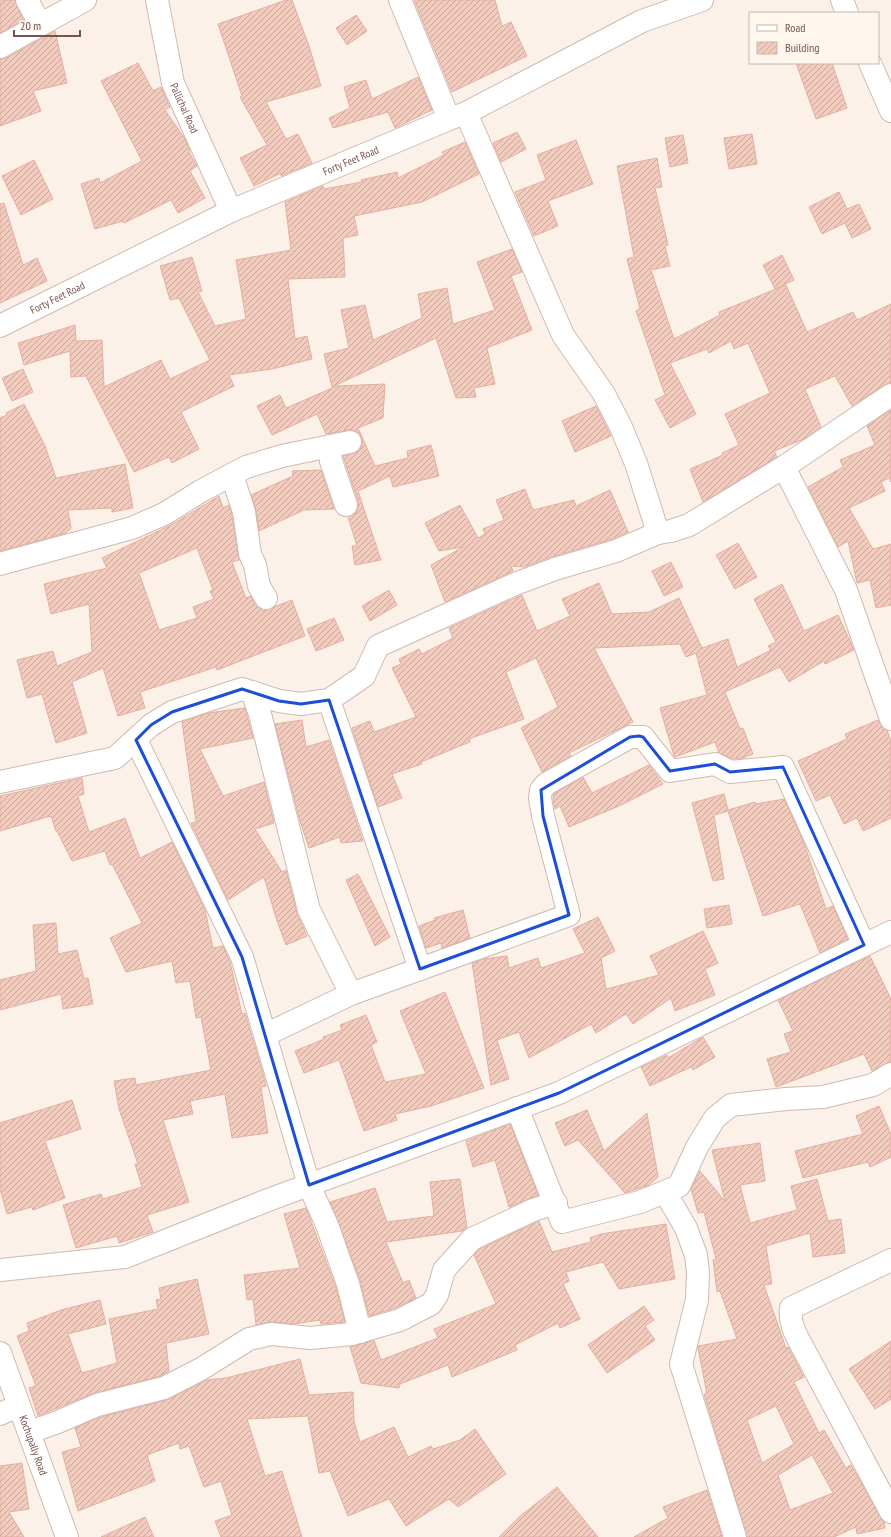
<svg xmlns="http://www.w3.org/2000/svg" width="891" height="1537" viewBox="0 0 891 1537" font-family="'PT Sans Narrow',sans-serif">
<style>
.building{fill:url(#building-hatch);stroke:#e4afa0;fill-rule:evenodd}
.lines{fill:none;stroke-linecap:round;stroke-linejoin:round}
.street-casing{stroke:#d0b9b0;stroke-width:24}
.secondary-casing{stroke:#d3b8ad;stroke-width:24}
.street{stroke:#fff;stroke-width:22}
.secondary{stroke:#fff;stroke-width:22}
.marked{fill:none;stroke:#1d4ed8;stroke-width:3;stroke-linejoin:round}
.labels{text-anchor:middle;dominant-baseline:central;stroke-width:3.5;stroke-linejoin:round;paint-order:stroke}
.street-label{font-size:11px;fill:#76544b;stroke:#fff6ee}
</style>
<defs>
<pattern id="building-hatch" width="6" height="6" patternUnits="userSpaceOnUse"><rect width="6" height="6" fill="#f2cbbf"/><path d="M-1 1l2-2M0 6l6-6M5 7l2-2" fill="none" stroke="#c9a79d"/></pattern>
</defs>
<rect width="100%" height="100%" fill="#fcf1e8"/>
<g class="building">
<path d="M0,0H15L23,20L0,33Z"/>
<path d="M286,0H292L309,46L321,86L266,102L286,139L298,134L312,163L281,176V173L254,186L240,158L267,145L240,97L242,96L218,24Z"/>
<path d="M414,0H495L502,26L511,22L527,56L452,92Z"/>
<path d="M356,15L367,31L347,45L336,28Z"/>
<path d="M55,31L67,83L33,91L41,111L0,126V59L6,58Z"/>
<path d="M138,63L153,91L161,87L170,107L165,110L185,139L190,151L189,152L197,166L190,171L205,198L178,213L171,200L124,223L123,221L95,229L81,184L99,178L100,183L142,161L101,81Z"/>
<path d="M796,63H832L847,108L816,119Z"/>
<path d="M418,77L432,110L395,128L388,112L333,128L329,118L350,108L344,87L366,80L372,99Z"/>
<path d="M517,132L526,149L501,162L493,143Z"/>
<path d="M752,134L757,164L729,169L724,138Z"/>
<path d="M683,135L688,163L670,167L665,138Z"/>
<path d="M576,140L593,184L548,201L558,226L534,236L515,192L546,180L537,155Z"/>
<path d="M465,142L479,174L422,202L354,216L358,235L343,238L345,277L288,279L295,339L307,336L312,359L272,369L229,375L234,386L181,412L199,449L172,463L169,457L134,472L86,376L71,377L70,351L24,365L18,343L75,325L76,341L102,340L104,387L161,360L170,379L210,360L179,298L170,300L160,266L192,257L202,291L198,292L215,326L246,319L236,260L291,250L285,202L323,186L324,189L362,182L361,180L397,172L398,178L444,155L442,152Z"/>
<path d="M657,158L662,187L655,188L668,245L665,246L670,266L651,270L674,339L720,315L719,312L786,285L807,332L853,312L857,320L891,304V383L884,385L852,406L835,376L805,389L821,427L804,439L774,451L777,457L703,502L690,469L723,455L722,453L739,445L725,414L770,393L748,343L734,349L731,341L709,353L707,349L670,363L696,414L670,428L655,400L665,395L636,311L640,309L627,259L634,257L617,166Z"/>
<path d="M34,160L53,199L21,215L2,176Z"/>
<path d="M839,192L847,209L859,204L871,229L852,238L845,223L822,234L809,207Z"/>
<path d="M4,203L23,265L37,258L47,281L0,303V204Z"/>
<path d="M512,249L522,272L511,276L532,330L487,348L495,384L474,388L476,397L456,398L436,338L332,387L324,354L349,348L341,310L365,305L373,340L422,318L418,294L447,288L453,324L495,310L477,262Z"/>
<path d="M782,255L794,280L775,289L763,265Z"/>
<path d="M23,369L33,392L12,401L2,378Z"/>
<path d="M385,384L383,418L358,428L375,466L408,458L407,451L431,445L439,476L393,487L390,476L358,491L381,560L355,565L352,546H357L348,517L356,513L358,508V501L343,456L359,451L362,446V440L360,434L354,430H348L326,434L317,414L272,435L257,406L280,395L286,408L337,386Z"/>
<path d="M24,404L45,446L56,478L125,464L133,508L112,512V508L68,510L71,528L66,533L0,551V418L7,415L6,413Z"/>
<path d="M596,406L611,436L575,452L562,421Z"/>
<path d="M891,410V482L889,478L881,482L885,491L849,508L873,549L891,544V605L876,608L870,580L857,583L848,541L838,547L808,487L843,467L840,460L875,445L867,426Z"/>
<path d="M321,470L334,509L304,510L259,531L256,510L251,495L293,476L292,471Z"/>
<path d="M525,489L533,510L574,500L576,506L610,490L628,532L612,539L551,557L524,567L511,566L513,571L445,602L431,565L463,547L439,551L425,523L460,505L478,538L485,534L483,529L504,520L496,500Z"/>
<path d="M219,496L223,508L229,505L232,515L239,560L232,562L246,598L251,596L255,605L263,611L292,600L305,636L217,670L216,667L140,692L145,708L118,716L103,668L72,682L87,733L56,743L42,694L27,698L17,660L53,651L57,666L92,652L89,604L51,614L44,584L107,568L102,558L171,525ZM197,548L213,590L210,591L214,599L193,607L197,618L159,630L139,573Z"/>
<path d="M738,543L757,577L735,589L716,555Z"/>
<path d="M671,562L683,587L664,596L652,571Z"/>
<path d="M599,583L612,614L649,612L679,598L702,648L728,639L737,667L771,650L768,646L776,642L754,599L782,584L804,631L838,615L854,650L825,664L824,661L789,682L780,667L725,692L740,729L743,728L753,754L743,758L733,759L719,753L715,742L675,757L674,756L660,708L707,695L696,653L686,657L680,644L594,648L633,722L569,753L571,756L542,772L521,728L558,707L536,658L506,672L524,719L469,739L470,742L421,762L422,764L392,774L402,798L378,807L352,728L370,721L374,732L416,717L392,668L401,664L399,659L419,649L422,654L453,638L449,628L522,595L537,631L570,616L562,599Z"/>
<path d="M389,590L397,605L370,621L362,606Z"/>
<path d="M334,618L344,640L316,651L307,629Z"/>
<path d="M245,708L253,738L200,749L223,796L264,782L274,823L255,829L282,872L286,870L297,913L307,936L286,945L276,918L264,877L228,900L191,823L196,822L182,722L208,713Z"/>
<path d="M302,720L306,747L329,740L363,841L341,843L340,837L309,848L300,821L275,724Z"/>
<path d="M878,720L883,728L887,730L891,741V818L863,831L857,818L844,824L830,795L816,801L798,761L847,739L845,734Z"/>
<path d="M649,765L663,784L619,806L569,827L560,806L555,809L553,798L554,794L583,777L592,793Z"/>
<path d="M82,778L84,794L78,796L89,832L125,818L140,858L172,842L205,910L213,948L223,946L230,962L242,1014L245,1013L263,1074L266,1086L261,1087L268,1133L232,1138L225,1094L190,1101L193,1114L163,1120L189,1202L147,1215L153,1232L119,1243L117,1236L76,1248L63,1205L101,1194L103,1199L142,1187L135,1164H138L119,1109L114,1081L135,1078L136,1085L211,1070L201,1017L196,1018L190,981L176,983L172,961L126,972L110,938L142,923L112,864L110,865L105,851L72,861L57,831H56L51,816L0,831V796Z"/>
<path d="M724,794L728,810L755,802L756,804L784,799L804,843L826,909L833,906L848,939L820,953L800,904L763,916L728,811L714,815L724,879L713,881L692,803Z"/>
<path d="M358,874L390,937L375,946L346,880Z"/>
<path d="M729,905L732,924L707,928L704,909Z"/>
<path d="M463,910L470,938L442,948L441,943L426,948L419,926L435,920L434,918Z"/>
<path d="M598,917L615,951L601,958L606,989L659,975L650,956L703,931L718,963L705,969L715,995L675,1011L671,998L633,1024L626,1014L596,1033L591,1024L529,1058L519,1032L497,1040L509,1079L491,1085L472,963L483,959L507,956L509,968L538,958L541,968L585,953L573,929Z"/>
<path d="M56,923L58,954L77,950L84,979L88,978L93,1004L63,1009L61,994L0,1010V980L36,971L33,925Z"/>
<path d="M870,956L891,999V1062L872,1071L864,1054L776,1087L767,1059L791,1052L784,1034L793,1031L778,1000Z"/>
<path d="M445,992L484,1088L431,1106L395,1114L397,1120L364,1131L339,1060L304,1073L295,1051L324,1039L323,1037L342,1030L340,1025L366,1015L377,1042L371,1045L385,1082L426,1074L400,1011Z"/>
<path d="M703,1037L715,1057L693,1070L691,1067L650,1086L641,1067L667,1055L668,1058Z"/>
<path d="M72,1100L81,1129L45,1141L65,1198L33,1210L32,1207L7,1214L0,1189V1123Z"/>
<path d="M879,1106L891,1134V1157L870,1167L868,1162L803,1178L795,1151L863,1134L856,1116Z"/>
<path d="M587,1110L604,1151L647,1113L658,1177L649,1185L625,1193L578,1140L565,1146L555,1123Z"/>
<path d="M510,1124L538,1195L509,1207L495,1160L473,1167L466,1141Z"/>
<path d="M760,1143L765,1181L740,1185L750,1223L797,1210L791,1186L817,1179L828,1221L841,1219L845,1253L813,1257L810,1233L766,1246L772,1284L764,1285L786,1348L788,1347L804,1377L794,1382L819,1433L824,1430L846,1468L851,1465L884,1522L885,1528L857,1534L856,1527L834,1537H747L704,1394H707L698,1348V1346L737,1339L720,1291L717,1292L713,1260L716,1259L704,1212L698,1213L691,1189L700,1171L725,1201L712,1150ZM776,1406L794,1444L762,1463L747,1420ZM812,1455L833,1493L790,1510L778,1475Z"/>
<path d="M460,1179L467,1228L462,1231L386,1242L403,1283L409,1280L416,1298L395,1308L369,1316L360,1280L330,1202L375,1188L387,1222L434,1216L430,1182Z"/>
<path d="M306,1208L336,1288L345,1322L321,1324L320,1320L293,1324L272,1322L256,1325L253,1299L247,1300L244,1275L300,1268L284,1214Z"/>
<path d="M539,1221L552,1252L591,1242L590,1238L601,1234L666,1224L675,1279L619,1289L603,1262L566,1272L569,1281L563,1284L580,1319L560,1328L558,1323L515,1345L517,1350L452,1377L448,1365L400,1384L399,1388L361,1383L350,1347L374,1340L381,1360L438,1338L434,1329L496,1304L474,1255L480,1249Z"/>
<path d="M197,1279L209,1334L166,1343L169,1371L160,1376L94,1393L38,1416L29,1388L36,1386L17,1336L29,1331L27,1323L61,1310L100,1300L106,1324L68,1334L82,1373L117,1363L109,1319L158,1309L156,1300L161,1299L159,1288Z"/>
<path d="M644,1306L654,1320L645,1326L655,1340L607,1373L588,1345Z"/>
<path d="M891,1341V1399L875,1409L849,1369Z"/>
<path d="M300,1359L309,1395L353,1392L354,1421L360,1442L394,1427L408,1457L431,1446L433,1449L460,1440L475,1429L506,1474L458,1507L449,1499L406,1526L389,1499L348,1516L330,1471L319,1473L308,1416L247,1419L265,1476L282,1471L302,1537H221L215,1521L232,1515L221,1481L204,1487L189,1446L180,1449L179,1443L147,1455L155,1481L78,1511L62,1452L81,1447L75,1428L101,1417L167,1400L207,1380L226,1378Z"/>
<path d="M22,1463L29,1509L9,1512L24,1537H0V1466Z"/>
<path d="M557,1487L598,1537H499L519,1517Z"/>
<path d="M707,1490L722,1537H634L668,1518L663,1507Z"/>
<path d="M145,1517L154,1537H101Z"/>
</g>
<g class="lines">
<g class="street-casing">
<g id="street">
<path d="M27,0L40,24"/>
<path d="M400,0L449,119"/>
<path d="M842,0L847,13"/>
<path d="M0,47L85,0"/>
<path d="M870,63L891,111"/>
<path d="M466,113L563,335L604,394L621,427L637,466L658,533"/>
<path d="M329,447L331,461L346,505"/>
<path d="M784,467L846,590L891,719"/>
<path d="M232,475L244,512L250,554L255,565L259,586L266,598"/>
<path d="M0,564L132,528L164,514L201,491L246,467L282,456L350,442"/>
<path d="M252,692L260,714L309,910L351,994L265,1035"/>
<path d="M329,700L420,969"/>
<path d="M136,740L242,957L309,1185L327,1225L348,1284L360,1332"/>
<path d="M0,782L115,758L151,725L172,712L242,689L279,701L301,704L329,700L364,676L378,646L515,584L555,569L616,551L658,533L671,531L689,525L784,467L891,395"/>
<path d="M351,994L569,915L543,816L540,798L541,790L546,784L630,737H643L670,771L715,764L730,772L783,767L864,945"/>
<path d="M517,1108L562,1222L640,1202L679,1186L697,1147L715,1118L731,1105L786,1099L823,1097L873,1085L891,1074"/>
<path d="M665,1192L686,1228L696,1255L698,1273L697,1300L681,1364L735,1537"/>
<path d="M891,1260L791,1308C789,1324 796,1335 803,1348L891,1512"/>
<path d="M0,1270L125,1257L268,1200L559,1093L891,932"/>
<path d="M30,1432L58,1422L97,1405L164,1388L201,1369L249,1339L271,1334L310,1338L352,1334L400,1320L431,1304L437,1295L444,1270L472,1239L533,1210L556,1203"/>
</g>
</g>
<g class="secondary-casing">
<g id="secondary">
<path id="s1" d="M157,0L173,83L231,211"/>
<path id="s2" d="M0,326L231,211L449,119L466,113L642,21L702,0"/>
<path id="s3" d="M0,1353L67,1537"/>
<path d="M0,1414L18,1406"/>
</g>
</g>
<use href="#street" class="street"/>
<use href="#secondary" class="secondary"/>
</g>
<path class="marked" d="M242,689L279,701L301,704L329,700L420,969L569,915L543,816L541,790L630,737L639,736L643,737L670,771L715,764L730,772L783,767L864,945L559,1093L309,1185L242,957L136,740L151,725L172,712Z"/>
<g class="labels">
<g class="street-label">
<text stroke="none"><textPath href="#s1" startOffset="112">Pallichal Road</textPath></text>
<text stroke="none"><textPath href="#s2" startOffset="388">Forty Feet Road</textPath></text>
<text stroke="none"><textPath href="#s2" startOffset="64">Forty Feet Road</textPath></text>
<text stroke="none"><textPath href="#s3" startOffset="98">Kochupally Road</textPath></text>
</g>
</g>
<rect x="749" y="12" width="130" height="52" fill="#fff6ee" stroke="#c8b5ad"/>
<rect x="757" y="25" width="20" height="6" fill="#ffffff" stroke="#c8b5ad"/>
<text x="785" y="32" font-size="12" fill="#76544b">Road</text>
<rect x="757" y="42" width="20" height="12" fill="url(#building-hatch)" stroke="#c8b5ad"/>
<text x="785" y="52" font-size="12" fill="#76544b">Building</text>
<path d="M14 30v6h66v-6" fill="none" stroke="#76544b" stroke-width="2"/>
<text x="20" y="30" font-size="12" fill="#76544b" stroke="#fff6ee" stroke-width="3" paint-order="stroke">20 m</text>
</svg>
